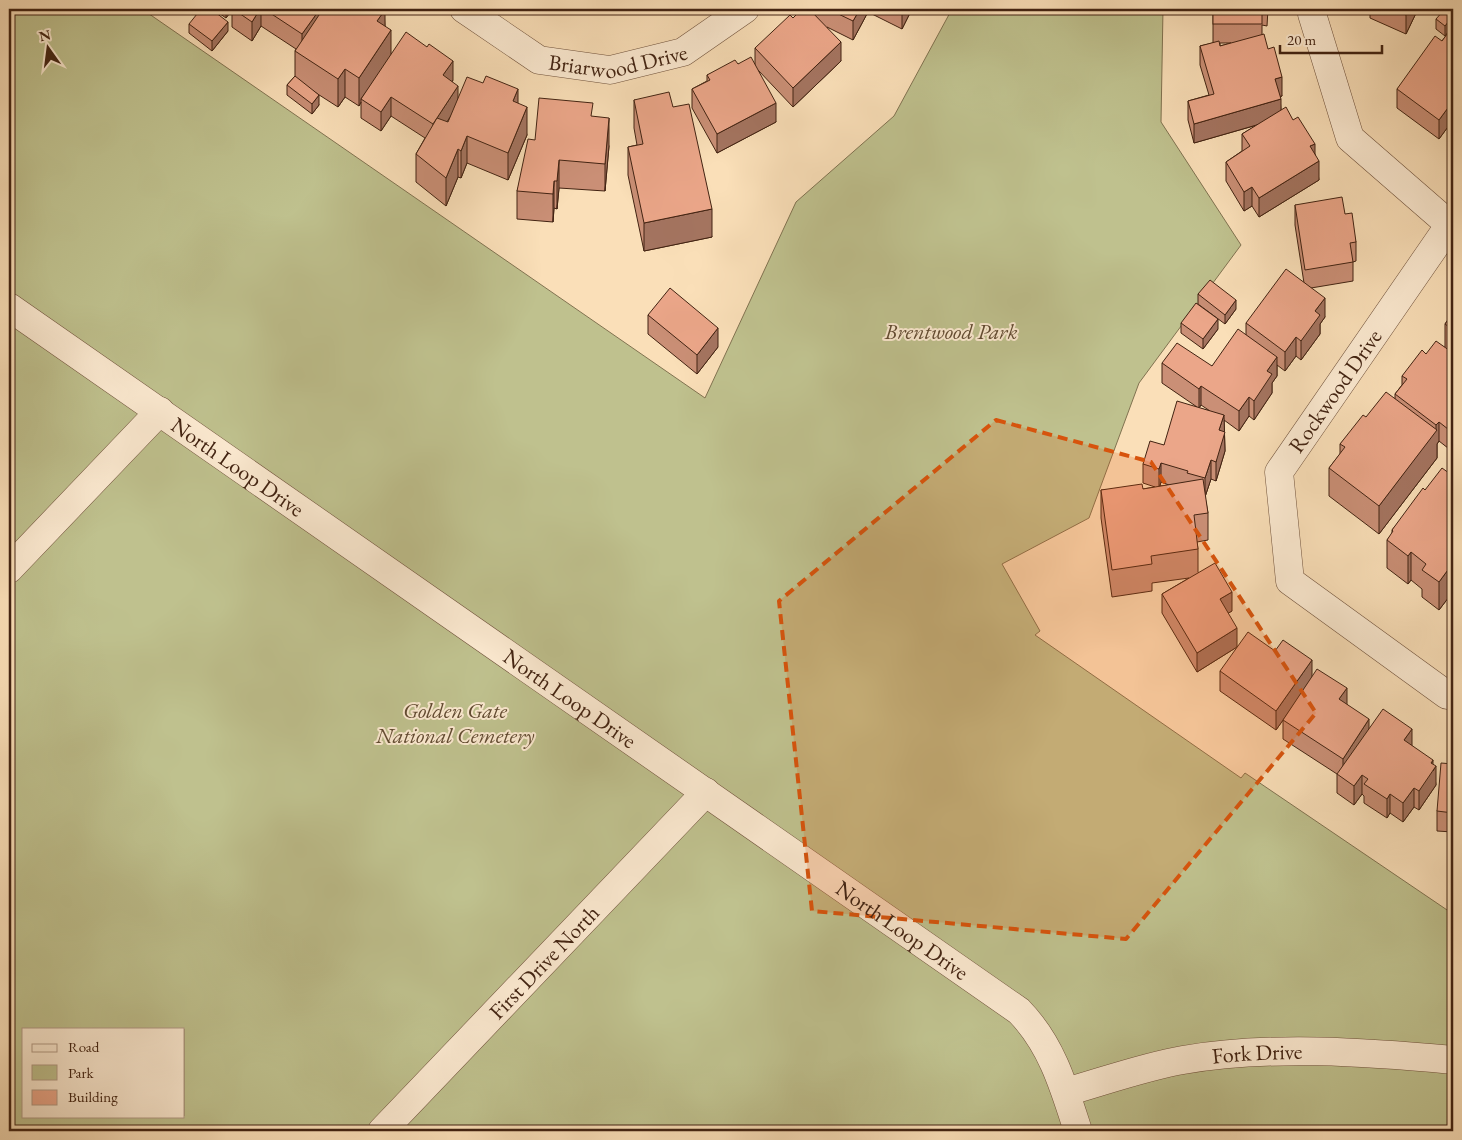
<svg xmlns="http://www.w3.org/2000/svg" width="1462" height="1140" viewBox="0 0 1462 1140" font-family="'EB Garamond',serif">
<style>
.green{fill:#bfc18e;stroke:#807250;fill-rule:evenodd}
.lines{fill:none;stroke-linecap:round;stroke-linejoin:round}
.minor-casing{stroke:#70523c;stroke-width:29}
.minor{stroke:#fcead1;stroke-width:28}
.wall{fill:#ca8f76;stroke:#422312;fill-rule:evenodd}
.shaded-wall{fill:#a47460;stroke:#422312}
.building{fill:#eba689;stroke:#422312}
.marked{fill:#d7540d;fill-opacity:0.2;stroke:#d7540d;stroke-width:4;stroke-dasharray:10 6;stroke-linejoin:round}
.labels{text-anchor:middle;dominant-baseline:central;stroke-width:4;stroke-linejoin:round;paint-order:stroke}
.street-label{font-size:22px;fill:#422312;stroke:#fcead1}
.park-label{font-size:22px;font-style:italic;fill:#614a31;stroke:#fcead1}
</style>
<rect width="100%" height="100%" fill="#fadfb8"/>
<filter id="stains"><feTurbulence type="fractalNoise" baseFrequency=".004" numOctaves="4"/><feColorMatrix values="0 0 0 0 .2 0 0 0 0 .09 0 0 0 0 .02 0 0 0 .5 -.17"/></filter>
<radialGradient id="worn" r=".72"><stop offset=".6" stop-color="#630" stop-opacity="0"/><stop offset="1" stop-color="#630" stop-opacity=".3"/></radialGradient>
<path class="green" d="M9,9H142L705,398L796,202L894,116L952,9H1163L1161,122L1241,245L1139,383L1089,518L1002,564L1040,631L1035,635L1241,778L1245,773L1453,914V1131H9ZM24,1029H184V1116H24Z"/>
<g class="lines">
<g class="minor-casing">
<g id="minor">
<path id="s1" d="M464,9L539,60L610,70L683,52L745,9"/>
<path d="M1314,9L1312,14L1350,138L1450,225"/>
<path d="M1453,220L1279,472L1290,581L1447,695L1453,694"/>
<path id="s2" d="M9,307L1019,1011C1052,1045 1064,1087 1078,1131"/>
<path d="M9,569L160,411"/>
<path id="s3" d="M1066,1092C1105,1081 1143,1067 1183,1060C1269,1045 1367,1052 1453,1060"/>
<path id="s4" d="M382,1131L706,792"/>
</g>
</g>
<use href="#minor" class="minor"/>
</g>
<g class="wall">
<path d="M213,9H384L385,27L391,54L453,80L452,82L458,99L518,103L527,135L508,180L467,163L461,178L458,177L446,206L416,182V154L425,138L391,116L381,131L361,118V102L359,106L345,97L338,107L313,91L319,105L312,114L287,95V85L295,76V51L296,49L261,26L252,41L232,27V9L226,18Z"/>
<path d="M809,9H912L902,29L868,12L853,40L827,27L841,61L793,107L758,70L776,122L717,153L692,108V89L707,81V75L738,64L755,65V48L793,18Z"/>
<path d="M1174,9H1268L1267,26L1262,25V34L1282,96L1280,97L1281,110L1315,154L1319,180L1259,217L1252,206L1244,211L1226,181V162L1242,151V134L1257,125L1194,143L1188,120V101L1209,95L1200,65V46L1213,43V13L1174,12ZM1220,43H1231L1220,46Z"/>
<path d="M1370,9H1418L1406,34L1370,18Z"/>
<path d="M1436,19L1452,27L1445,36L1436,29Z"/>
<path d="M189,24L228,31L212,51L189,33Z"/>
<path d="M1453,26V120L1439,139L1397,108V89L1442,41Z"/>
<path d="M634,100L673,107L712,237L644,251L628,175V147L637,145L634,128Z"/>
<path d="M593,117L609,146L605,191L559,188L557,209L554,208L553,222L517,219V191L535,140Z"/>
<path d="M1295,205L1345,214L1356,242V261L1353,262V281L1311,288L1325,317L1320,324V334L1301,360L1296,356L1285,371L1277,365V376L1272,383V393L1254,420L1249,416L1239,431L1224,420L1225,451L1216,481L1211,479L1205,497L1208,513V540L1197,542L1198,549V572L1232,611L1228,613L1237,647L1197,672L1162,613V594L1189,578L1152,583V591L1112,597L1101,518V490L1143,489L1155,487L1143,483V464L1164,445L1197,407L1162,383V363L1212,366L1246,335V323L1304,283L1295,225ZM1201,405L1210,411L1199,408ZM1161,482L1169,485L1160,486Z"/>
<path d="M1198,294L1236,309L1225,324L1198,304Z"/>
<path d="M1453,301V452L1439,441L1437,444V458L1379,534L1329,496V468L1340,454V444L1366,417L1395,399V394L1402,385V376L1426,354L1445,347V324L1449,318V306Z"/>
<path d="M648,315L718,347L697,374L648,334Z"/>
<path d="M1181,323L1218,329L1203,349L1181,333Z"/>
<path d="M1453,476V616L1452,615V593L1439,610L1422,597V589L1411,580L1408,584L1387,568V540L1392,534V530L1425,490Z"/>
<path d="M1220,671L1312,676L1347,704L1369,729L1412,746L1433,764L1436,785L1419,810L1414,807L1403,822L1390,813L1387,818L1364,803V796L1362,794L1354,805L1337,793V774L1283,739V720L1286,716L1276,730L1220,691Z"/>
<path d="M1453,764V832L1437,831V811Z"/>
</g>
<g class="shaded-wall">
<path d="M226,9H233L226,18Z"/>
<path d="M260,9H261V26L252,41V22Z"/>
<path d="M320,9H328L302,53V34Z"/>
<path d="M860,9H868V12L853,40V21Z"/>
<path d="M902,9H912L902,29Z"/>
<path d="M1409,9H1418L1406,34V15Z"/>
<path d="M385,10V38L377,21Z"/>
<path d="M1452,17V27L1445,36V26Z"/>
<path d="M228,22V31L212,51V41Z"/>
<path d="M391,30V58L361,99V102L359,106V78Z"/>
<path d="M841,42V61L793,107V88Z"/>
<path d="M453,61V80L443,95V75Z"/>
<path d="M345,69V97L338,107V79Z"/>
<path d="M1282,77V96L1275,98V79Z"/>
<path d="M458,86V105L433,143V124Z"/>
<path d="M518,89V116L513,101Z"/>
<path d="M319,95V105L312,114V104Z"/>
<path d="M391,97V116L381,131V112Z"/>
<path d="M1281,99V118L1194,143V124Z"/>
<path d="M1453,101V120L1439,139V120Z"/>
<path d="M776,103V122L717,153V134Z"/>
<path d="M527,107V135L508,180V153Z"/>
<path d="M609,118V146L605,191V164Z"/>
<path d="M467,136V163L461,178V151Z"/>
<path d="M1315,144V163L1310,146Z"/>
<path d="M458,149V177L446,206V178Z"/>
<path d="M559,160V188L557,209V181Z"/>
<path d="M1319,161V180L1259,217V198Z"/>
<path d="M554,181V208L553,222V194Z"/>
<path d="M1252,187V206L1244,211V192Z"/>
<path d="M712,209V237L644,251V223Z"/>
<path d="M1325,298V317L1320,324V334L1301,360V341L1315,311Z"/>
<path d="M1236,300V309L1225,324V315Z"/>
<path d="M1218,319V329L1203,349V339Z"/>
<path d="M718,328V347L697,374V355Z"/>
<path d="M1296,337V356L1285,371V352Z"/>
<path d="M1277,357V376L1272,383V393L1254,420V401L1267,371Z"/>
<path d="M1201,386V405L1199,408V389Z"/>
<path d="M1249,397V416L1239,431V411Z"/>
<path d="M1224,415L1225,451L1216,481V462L1219,430Z"/>
<path d="M1439,422V441L1437,444V458L1379,534V506L1436,430V425Z"/>
<path d="M1211,460V479L1205,497V478Z"/>
<path d="M1161,463V482L1159,488V469Z"/>
<path d="M1411,552V580L1408,584V556Z"/>
<path d="M1453,563V588L1452,587V593L1439,610V582Z"/>
<path d="M1232,592V611L1220,618V599Z"/>
<path d="M1237,628V647L1197,672V653Z"/>
<path d="M1312,660V679L1276,730V711Z"/>
<path d="M1347,688V707L1339,699Z"/>
<path d="M1369,719V738L1343,778V759Z"/>
<path d="M1412,729V748L1404,740Z"/>
<path d="M1433,760V771L1436,766V785L1419,810V791Z"/>
<path d="M1362,775V794L1354,805V786Z"/>
<path d="M1414,788V807L1403,822V803Z"/>
<path d="M1390,794V813L1387,818V799Z"/>
</g>
<g class="building">
<path d="M201,9H211L228,22L212,41L189,24Z"/>
<path d="M233,9H260L252,22Z"/>
<path d="M264,9H320L302,34Z"/>
<path d="M323,9H384L385,10L377,21L391,30L359,78L345,69L338,79L295,51Z"/>
<path d="M802,9H809L841,42L793,88L755,48L790,15L793,18Z"/>
<path d="M828,9H860L853,21Z"/>
<rect x="1213" y="9" width="49" height="15"/>
<path d="M1392,9H1409L1406,15Z"/>
<path d="M1444,10L1452,17L1445,26L1436,19Z"/>
<path d="M1453,26V101L1439,120L1397,89L1435,36L1442,41Z"/>
<path d="M406,32L427,47L429,44L453,61L443,75L458,86L433,124L391,97L381,112L361,99Z"/>
<path d="M1264,34L1268,49L1274,47L1282,77L1275,79L1281,99L1194,124L1188,101L1214,94L1200,46L1219,41L1220,46Z"/>
<path d="M751,57L776,103L717,134L692,89L710,80L707,75L735,60L738,64Z"/>
<path d="M295,76L319,95L312,104L287,85Z"/>
<path d="M486,76L518,89L513,101L527,107L508,153L467,136L461,151L458,149L446,178L416,154L437,118L448,122L467,77L483,83Z"/>
<path d="M669,92L673,107L689,104L712,209L644,223L628,147L643,144L634,100Z"/>
<path d="M539,98L593,103L591,116L609,118L605,164L559,160L557,181H554L553,194L517,191L528,139L535,140Z"/>
<path d="M1286,107L1293,120L1298,117L1315,144L1310,146L1319,161L1259,198L1252,187L1244,192L1226,162L1250,146L1242,134Z"/>
<path d="M1342,197L1345,214L1352,213L1356,242L1350,243L1353,262L1305,270L1295,205Z"/>
<path d="M1286,269L1325,298L1315,311L1320,315L1301,341L1296,337L1285,352L1246,323Z"/>
<path d="M1210,280L1236,300L1225,315L1198,294Z"/>
<path d="M670,288L718,328L697,355L648,315Z"/>
<path d="M1453,301V309L1449,306Z"/>
<path d="M1196,303L1218,319L1203,339L1181,323Z"/>
<path d="M1453,313V330L1445,324Z"/>
<path d="M1238,329L1277,357L1267,371L1272,374L1254,401L1249,397L1239,411L1201,386L1199,389L1162,363L1177,343L1212,366Z"/>
<path d="M1436,341L1453,353V402L1450,405L1453,408V433L1439,422L1436,425L1395,394L1407,379L1402,376L1422,350L1426,354Z"/>
<path d="M1386,392L1437,430L1379,506L1329,468L1345,447L1340,444L1363,415L1366,417Z"/>
<path d="M1177,401L1224,415L1219,430L1225,432L1216,462L1211,460L1205,478L1187,473L1188,471L1161,463L1159,469L1143,464L1150,441L1164,445Z"/>
<path d="M1442,468L1453,476V563L1439,582L1422,570L1426,564L1411,552L1408,556L1387,540L1393,531L1392,530L1423,488L1425,490Z"/>
<path d="M1203,479L1208,513L1194,515L1198,549L1151,556L1152,564L1112,570L1101,490L1142,484L1143,489Z"/>
<path d="M1215,563L1232,592L1220,599L1237,628L1197,653L1162,594Z"/>
<path d="M1248,632L1275,651L1283,640L1312,660L1276,711L1220,671Z"/>
<path d="M1317,669L1347,688L1339,699L1369,719L1343,759L1283,720Z"/>
<path d="M1383,709L1412,729L1404,740L1433,760L1431,763L1436,766L1419,791L1414,788L1403,803L1390,794L1387,799L1364,784L1368,779L1362,775L1354,786L1337,774Z"/>
<path d="M1441,763L1453,764V813L1437,811Z"/>
</g>
<path class="marked" d="M996,420L1151,462L1316,713L1126,939L812,911L779,601Z"/>
<g class="labels">
<g class="street-label">
<text stroke="none"><textPath href="#s1" startOffset="171">Briarwood Drive</textPath></text>
<text transform="translate(1335 391) rotate(-55)">Rockwood Drive</text>
<text stroke="none"><textPath href="#s2" startOffset="279">North Loop Drive</textPath></text>
<text stroke="none"><textPath href="#s2" startOffset="684">North Loop Drive</textPath></text>
<text stroke="none"><textPath href="#s2" startOffset="1089">North Loop Drive</textPath></text>
<text stroke="none"><textPath href="#s4" startOffset="234">First Drive North</textPath></text>
<text stroke="none"><textPath href="#s3" startOffset="196">Fork Drive</textPath></text>
</g>
<g class="park-label">
<text x="951" y="331">Brentwood Park</text>
<text x="455" y="710">Golden Gate<tspan x="455" dy="25">National Cemetery</tspan></text>
</g>
</g>
<rect width="1462" height="1140" fill="none" stroke="#fadfb8" stroke-width="30"/>
<rect x="10" y="10" width="1442" height="1120" fill="none" stroke="#422312" stroke-width="2.5"/>
<rect x="15" y="15" width="1432" height="1110" fill="none" stroke="#422312"/>
<rect x="22" y="1028" width="162" height="90" fill="#fcead1" stroke="#b29a85"/>
<rect x="32" y="1044" width="25" height="8" fill="#fcead1" stroke="#b29a85"/>
<text x="68" y="1052" font-size="15" fill="#422312">Road</text>
<rect x="32" y="1065" width="25" height="15" fill="#bfc18e" stroke="#b29a85"/>
<text x="68" y="1078" font-size="15" fill="#422312">Park</text>
<rect x="32" y="1090" width="25" height="15" fill="#eba689" stroke="#b29a85"/>
<text x="68" y="1102" font-size="15" fill="#422312">Building</text>
<g transform="translate(48 48) rotate(346)" stroke="#fcead1" stroke-width="4" paint-order="stroke">
<path d="M0-4L9 19L0 12L-9 19Z" fill="#422312"/>
<text y="-8" font-size="14" font-weight="bold" text-anchor="middle" fill="#422312">N</text>
</g>
<path d="M1280 45v8h102v-8" fill="none" stroke="#422312" stroke-width="2.5"/>
<text x="1287" y="45" font-size="15" fill="#422312" stroke="#fcead1" stroke-width="4" paint-order="stroke">20 m</text>
<rect width="100%" height="100%" filter="url(#stains)"/>
<rect width="100%" height="100%" fill="url(#worn)"/>
</svg>
